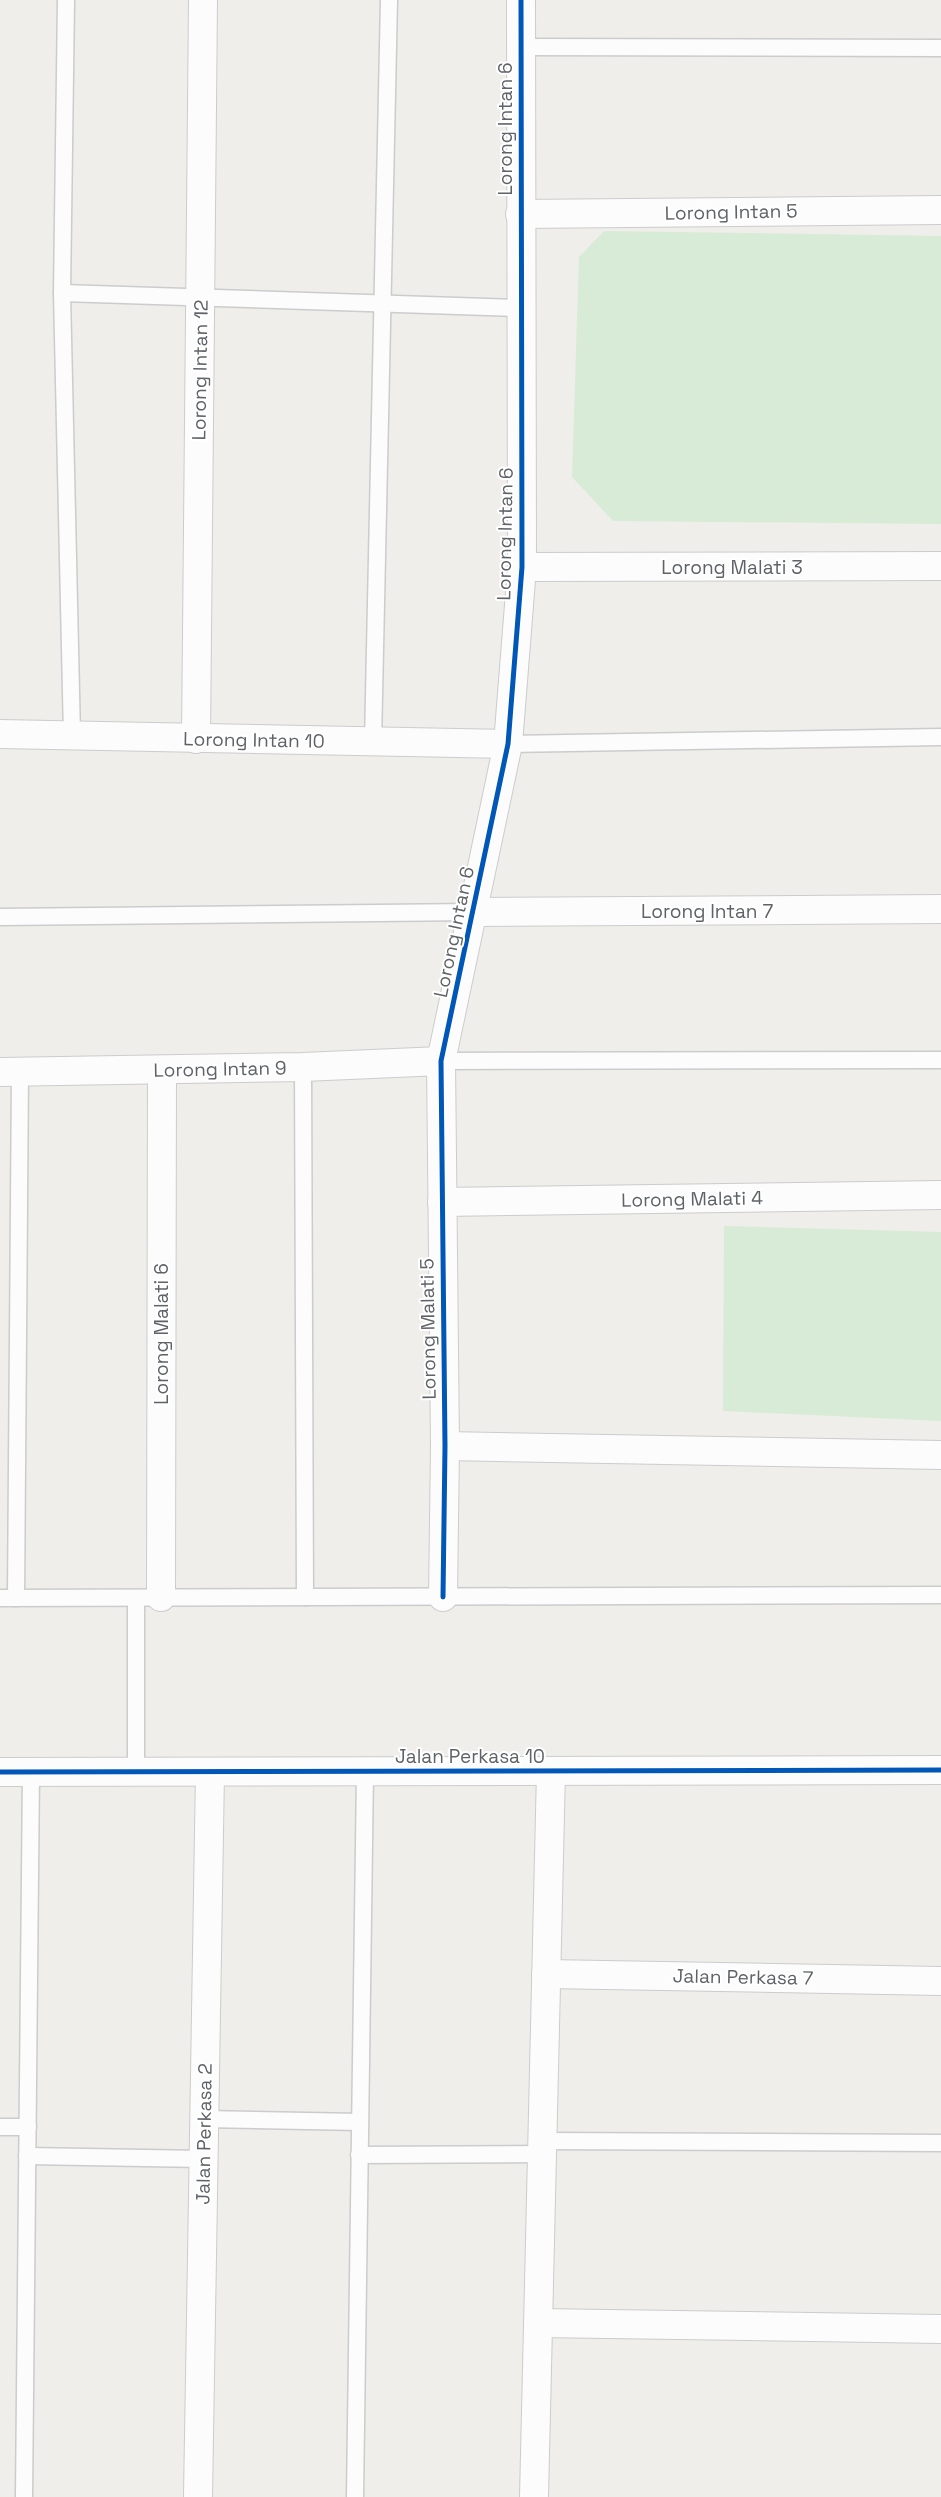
<svg xmlns="http://www.w3.org/2000/svg" width="941" height="2497" viewBox="0 0 941 2497" font-family="'Space Grotesk',sans-serif">
<style>
.green{fill:#d8ebd6}
.lines{fill:none;stroke-linecap:round;stroke-linejoin:round}
.service-casing{stroke:#cbcccc;stroke-width:19}
.minor-casing{stroke:#cbcccc;stroke-width:30}
.service{stroke:#fdfcfc;stroke-width:16}
.minor{stroke:#fdfcfc;stroke-width:28}
.cycleway-casing{stroke:#fff;stroke-width:8}
.cycleway{stroke:#0057b8;stroke-width:5}
.labels{text-anchor:middle;dominant-baseline:central;stroke-width:4;stroke-linejoin:round;paint-order:stroke}
.street-label{font-size:19px;fill:#5f6368;stroke:#fff}
</style>
<rect width="100%" height="100%" fill="#efeeea"/>
<g class="green">
<path d="M604,231L941,236V524L613,521L572,477L579,257Z"/>
<path d="M724,1226L941,1232V1421L723,1411Z"/>
</g>
<g class="lines">
<g class="service-casing">
<g id="service">
<path d="M66,0L62,293L72,736"/>
<path d="M521,47L941,48"/>
<path d="M62,293L521,308"/>
<path d="M373,742L389,0"/>
<path d="M508,744L941,737"/>
<path d="M0,917L474,912"/>
<path d="M441,1061L941,1060"/>
<path d="M303,1067L305,1597"/>
<path d="M0,1598L941,1595"/>
<path d="M16,1598L20,1072"/>
<path d="M136,1771V1598"/>
<path d="M204,2119L360,2122"/>
<path d="M0,2127H28"/>
<path d="M542,2141L941,2143"/>
<path d="M359,2155L541,2154"/>
<path d="M27,2156L203,2159"/>
<path d="M24,2497L31,1772"/>
<path d="M355,2497L365,1772"/>
</g>
</g>
<g class="minor-casing">
<g id="minor">
<path d="M520,214L941,210"/>
<path d="M522,567L941,566"/>
<path d="M0,734L508,744"/>
<path d="M196,739L203,0"/>
<path d="M474,912L941,909"/>
<path d="M0,1072L303,1067L441,1061"/>
<path d="M442,1202L941,1195"/>
<path d="M445,1446L941,1455"/>
<path d="M161,1597L162,1070"/>
<path d="M443,1597L445,1446L441,1061L508,744L522,567L521,0"/>
<path d="M0,1772L941,1770"/>
<path d="M546,1974L941,1981"/>
<path d="M538,2323L941,2329"/>
<path d="M198,2497L210,1772"/>
<path d="M534,2497L551,1771"/>
</g>
</g>
<use href="#service" class="service"/>
<use href="#minor" class="minor"/>
<g class="cycleway-casing">
<g id="cycleway">
<path d="M443,1597L445,1446L441,1061L508,744L522,567L521,0"/>
<path d="M0,1772L941,1770"/>
</g>
</g>
<use href="#cycleway" class="cycleway"/>
</g>
<g class="labels">
<g class="street-label">
<text transform="translate(505 129) rotate(-90)">Lorong Intan 6</text>
<text transform="translate(731 212) rotate(-1)">Lorong Intan 5</text>
<text transform="translate(200 370) rotate(-89)">Lorong Intan 12</text>
<text transform="translate(505 534) rotate(-89)">Lorong Intan 6</text>
<text x="732" y="567">Lorong Malati 3</text>
<text transform="translate(254 740) rotate(1)">Lorong Intan 10</text>
<text x="707" y="911">Lorong Intan 7</text>
<text transform="translate(454 932) rotate(-78)">Lorong Intan 6</text>
<text transform="translate(220 1069) rotate(-1)">Lorong Intan 9</text>
<text transform="translate(692 1199) rotate(-1)">Lorong Malati 4</text>
<text transform="translate(428 1329) rotate(-91)">Lorong Malati 5</text>
<text transform="translate(161 1334) rotate(-90)">Lorong Malati 6</text>
<text x="470" y="1756">Jalan Perkasa 10</text>
<text transform="translate(743 1977) rotate(1)">Jalan Perkasa 7</text>
<text transform="translate(204 2134) rotate(-89)">Jalan Perkasa 2</text>
</g>
</g>
</svg>
